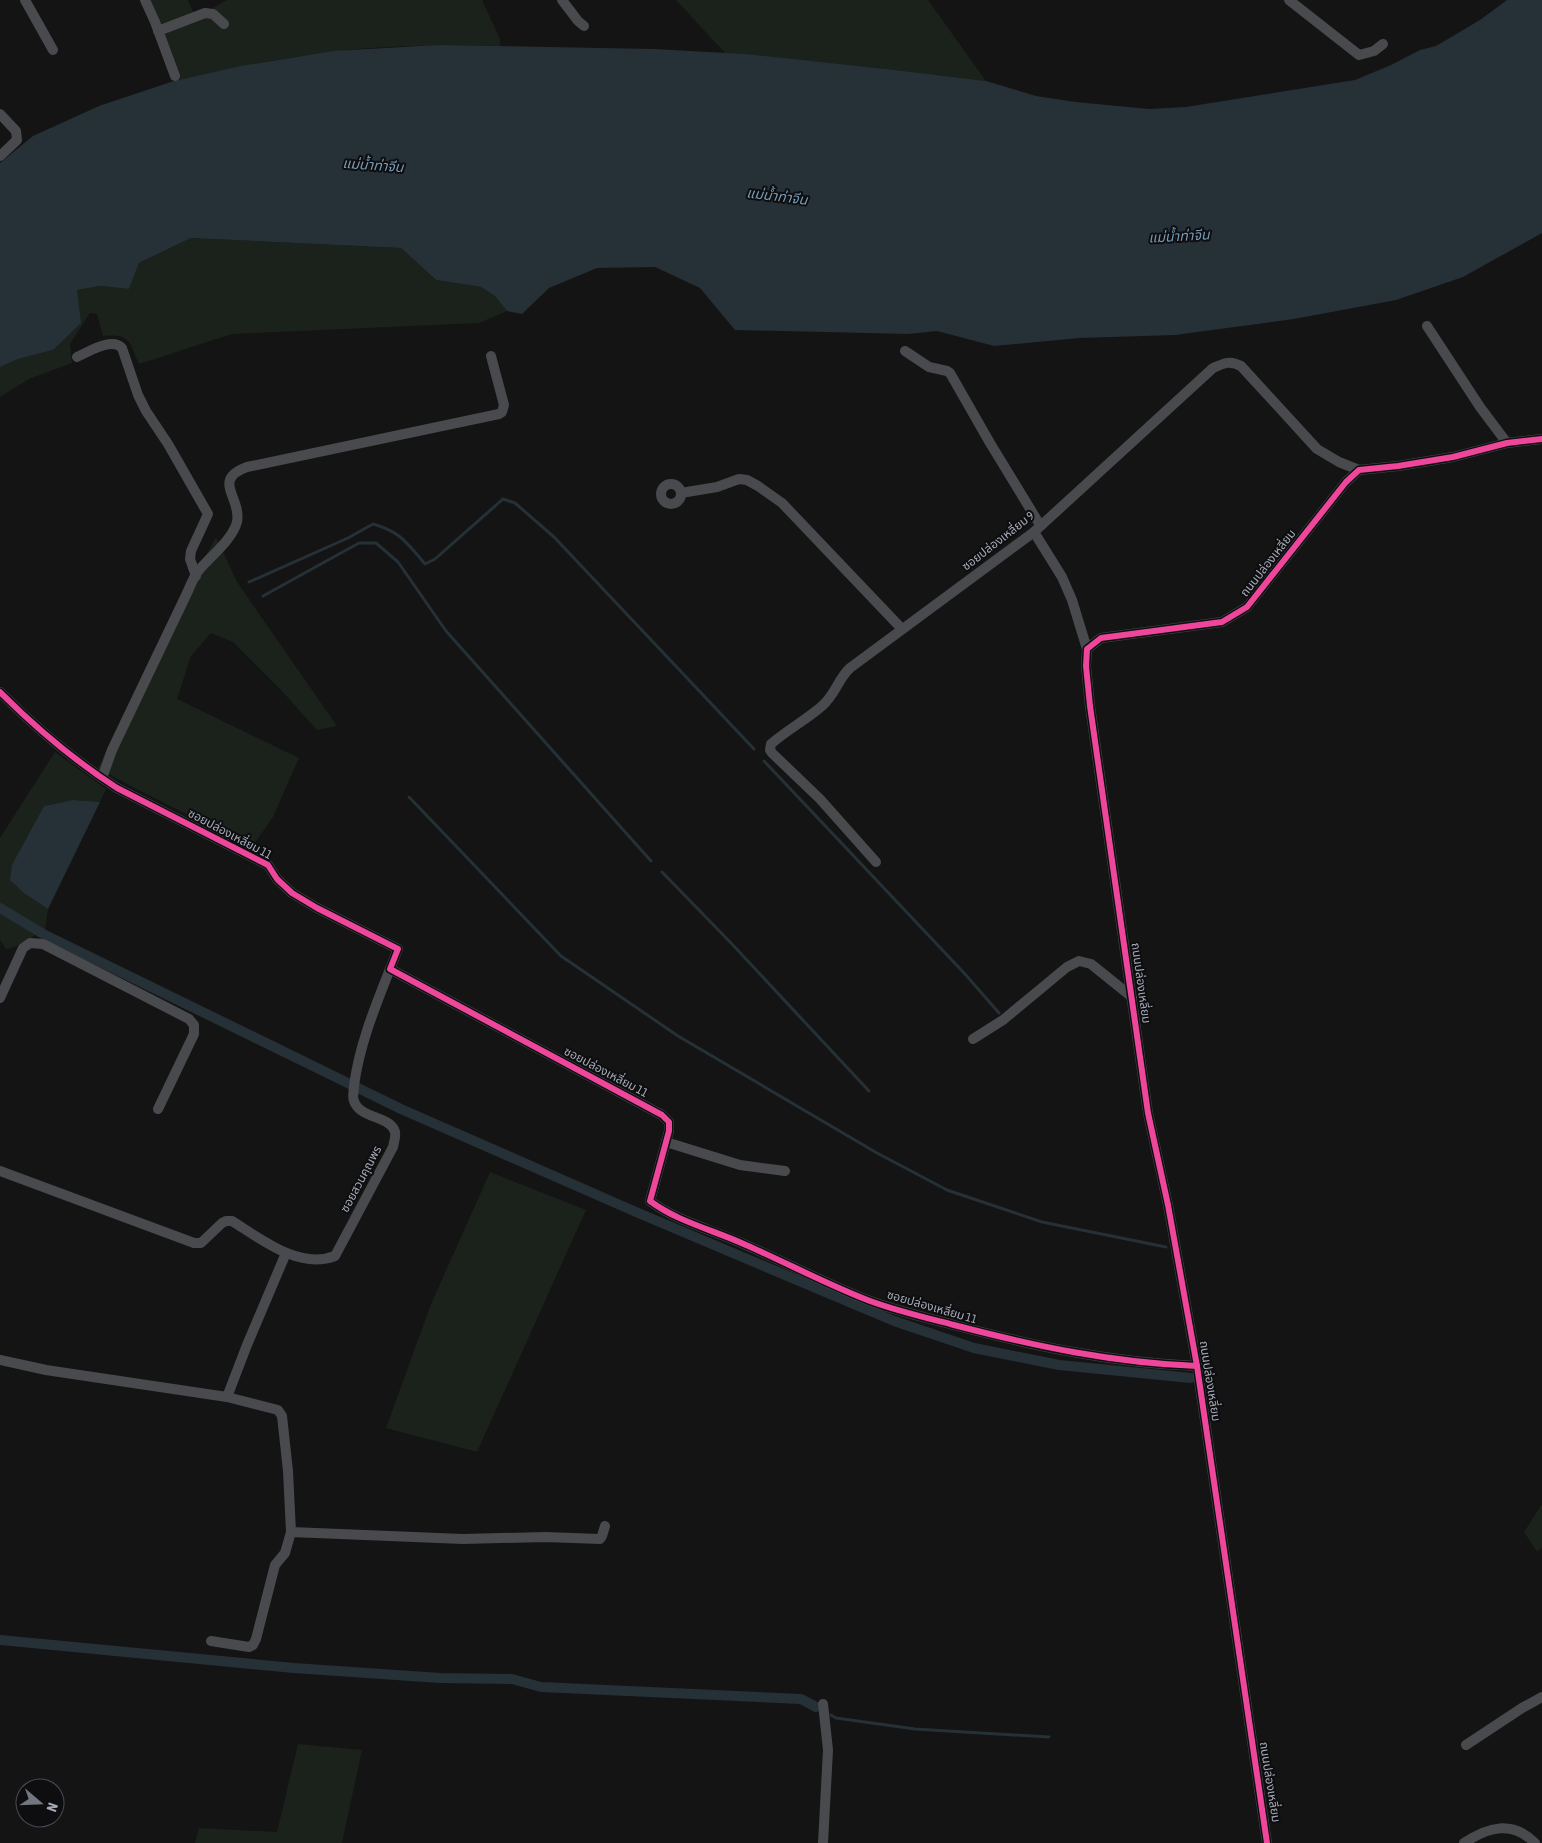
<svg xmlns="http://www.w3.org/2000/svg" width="1542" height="1843" viewBox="0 0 1542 1843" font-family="'Asap Condensed','Noto Sans Thai',sans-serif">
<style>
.green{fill:#1a221b}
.water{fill:#263037}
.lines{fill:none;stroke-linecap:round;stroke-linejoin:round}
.stream{stroke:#263037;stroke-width:3}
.canal{stroke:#263037;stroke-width:10}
.street{stroke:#484a4d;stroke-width:10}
.cycleway-casing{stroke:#0e0e10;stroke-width:9}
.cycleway{stroke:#ed469a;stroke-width:6}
.labels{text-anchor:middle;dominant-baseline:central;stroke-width:4;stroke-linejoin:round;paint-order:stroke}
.street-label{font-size:12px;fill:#a4aab7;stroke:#0e0e10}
.water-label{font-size:14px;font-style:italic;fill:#779bb6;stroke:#0e0e10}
</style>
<rect width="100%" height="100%" fill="#141414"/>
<g class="green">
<path d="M150,0H188L196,18L227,0H482L500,39V46C444,45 387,45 332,52C279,58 226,70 174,81Z"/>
<path d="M676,0H928L986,81L895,70L725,53Z"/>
<path d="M191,238L401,248L436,280L481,287L495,296L507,311L479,323L232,334L139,364C129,342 131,333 103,336L97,314L90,313L70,344L72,363L29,379L0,397V367L18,359L53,350L77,290L100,286L129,289L139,263Z"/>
<path d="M216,537L237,582L337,726L317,730L280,689L233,642L211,633L191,656L177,699L299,758L273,817L252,847C201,820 148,797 98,768L155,648Z"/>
<path d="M55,752L106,789L100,802L73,800L44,806L36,821L25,894L48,909L45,929C32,936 19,948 6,949L0,940V838Z"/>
<path d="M490,1172L586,1210L477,1452L386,1428L431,1304Z"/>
<path d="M1542,1504V1548L1537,1552L1524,1532Z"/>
<path d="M298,1744L362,1750L342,1843H195L199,1828L277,1832Z"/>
</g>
<g class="water">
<path d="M1507,0H1542V233L1463,277L1396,300L1294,319L1175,335L1080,338L994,346L937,331L908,334L735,330L700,288L655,267L597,268L549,288L522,314L507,311L495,296L481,287L436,280L401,248L191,238L139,263L129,289L100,286L77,290L81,323L53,350L18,359L0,367V163L33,136L99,106L174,81L241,66L333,51L438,45L654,49L745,54L895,70L986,81L1036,96L1076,102L1149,109L1186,107L1355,80L1391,65L1420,50L1436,46L1480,20Z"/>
<path d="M73,800L100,802L48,909L25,894L10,880L12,865L44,806Z"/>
</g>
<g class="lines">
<g class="stream">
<path d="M249,582L348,538L373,524C401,532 407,543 425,564L435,559L503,499L515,503L554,537L754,749"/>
<path d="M263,596L359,543H376L398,562L446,631L651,861"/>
<path d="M764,761L965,974L999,1013"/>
<path d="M409,797L561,956L678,1036L877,1153L947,1190L1042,1222L1166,1247"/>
<path d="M662,872L731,943L869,1091"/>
<path d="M831,1715L836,1718L915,1729L1049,1737"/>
</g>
<g class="canal">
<path d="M0,908L45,935L401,1109L636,1212L894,1321L974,1348L1059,1365L1191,1378"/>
<path d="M0,1640L294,1668L440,1678L512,1679L541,1687L801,1699L816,1707"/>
</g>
<g class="street">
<path d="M25,0L53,50"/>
<path d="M145,0L155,22L175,76"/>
<path d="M562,0L578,21L584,26"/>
<path d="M1289,0L1359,55L1374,51L1383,44"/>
<path d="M158,31L205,13L213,14L224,24"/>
<path d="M0,114L16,131L17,140L0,156"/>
<path d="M1427,326L1480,407L1507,443"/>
<path d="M905,351L929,367L947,371L950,373L990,443L1040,525"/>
<path d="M77,357C88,352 112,337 122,348L138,395L146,411L168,444L208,514L191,551L190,559L196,576"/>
<circle cx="671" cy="494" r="10"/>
<path d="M681,493L717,487L739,479L747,480L758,486L782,503L902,629"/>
<path d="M1034,532L1062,577L1072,600L1087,649"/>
<path d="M0,692C35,727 75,761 117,788L268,865L277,879L292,893L317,908L398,949L390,969L662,1115L669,1122V1131L650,1201C678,1222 714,1230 746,1245C787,1263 828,1285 870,1301C897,1311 927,1318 954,1325C1034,1346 1114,1363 1197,1366"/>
<path d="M102,778L112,750L188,591C191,584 194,576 199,570C211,556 232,540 237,522C242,498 211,480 247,467L499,414L502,412L504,405L491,356"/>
<path d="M876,862L820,799L772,753L770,750L771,744C787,730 806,720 822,706C835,695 838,679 850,668L1034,532L1213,368C1224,363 1230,360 1241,366L1317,449L1339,462L1359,470"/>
<path d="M0,998L23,948L30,943L43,944L189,1019L194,1025V1034L158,1109"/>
<path d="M973,1039L1003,1020L1067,967L1079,961L1091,964L1132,997"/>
<path d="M666,1142L740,1165L785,1171"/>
<path d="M0,1171L194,1243H201L222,1223L226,1221H232C261,1239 299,1270 335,1256L393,1147C394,1142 396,1136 395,1132C391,1116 360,1119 354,1101C352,1097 354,1091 354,1086C359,1046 375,1007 390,969"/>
<path d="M0,1360L46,1370L227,1397L278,1410L282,1416L288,1471L291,1532L285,1553L275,1565L256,1639L253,1645L249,1647L211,1641"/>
<path d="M227,1397L247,1345L286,1253"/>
<path d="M291,1532L463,1539L545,1537L600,1539L602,1536L605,1526"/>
<path d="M823,1704L828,1750L823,1843"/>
<path d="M1466,1745L1522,1708L1542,1697"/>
<path d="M1267,1843L1197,1366L1168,1205L1148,1113L1090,706L1086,666L1087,649L1101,638L1222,622L1247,607L1346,482L1359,470L1398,466L1453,457L1507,443L1542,439"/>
<path d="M1464,1843C1488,1827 1512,1820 1535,1843"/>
</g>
<g class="cycleway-casing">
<g id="cycleway">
<path d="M0,692C35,727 75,761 117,788L268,865L277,879L292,893L317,908L398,949L390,969L662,1115L669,1122V1131L650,1201C678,1222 714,1230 746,1245C787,1263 828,1285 870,1301C897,1311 927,1318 954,1325C1034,1346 1114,1363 1197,1366"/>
<path d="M1267,1843L1197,1366L1168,1205L1148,1113L1090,706L1086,666L1087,649L1101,638L1222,622L1247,607L1346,482L1359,470L1398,466L1453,457L1507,443L1542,439"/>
</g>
</g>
<use href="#cycleway" class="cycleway"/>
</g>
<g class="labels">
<g class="street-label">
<text transform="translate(998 541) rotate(-38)">ซอยปล่องเหลี่ยม 9</text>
<text transform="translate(1268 563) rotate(-52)">ถนนปล่องเหลี่ยม</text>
<text transform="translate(230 834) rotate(28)">ซอยปล่องเหลี่ยม 11</text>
<text transform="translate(1141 983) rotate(82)">ถนนปล่องเหลี่ยม</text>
<text transform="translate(606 1072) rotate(28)">ซอยปล่องเหลี่ยม 11</text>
<text transform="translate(361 1179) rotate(-62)">ซอยสวนคุณพร</text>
<text transform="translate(932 1307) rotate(16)">ซอยปล่องเหลี่ยม 11</text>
<text transform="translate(1210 1381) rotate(81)">ถนนปล่องเหลี่ยม</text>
<text transform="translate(1270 1782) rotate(81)">ถนนปล่องเหลี่ยม</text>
</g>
<g class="water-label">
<text transform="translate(373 165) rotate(4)">แม่น้ำท่าจีน</text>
<text transform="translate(777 196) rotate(7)">แม่น้ำท่าจีน</text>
<text transform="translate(1179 236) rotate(-3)">แม่น้ำท่าจีน</text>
</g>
</g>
<g transform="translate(40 1803) rotate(109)"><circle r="24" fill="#0e0e10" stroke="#4a4c53"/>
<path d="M0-4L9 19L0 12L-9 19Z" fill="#72767e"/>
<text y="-8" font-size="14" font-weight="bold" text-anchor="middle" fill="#a4aab7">N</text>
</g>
</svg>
